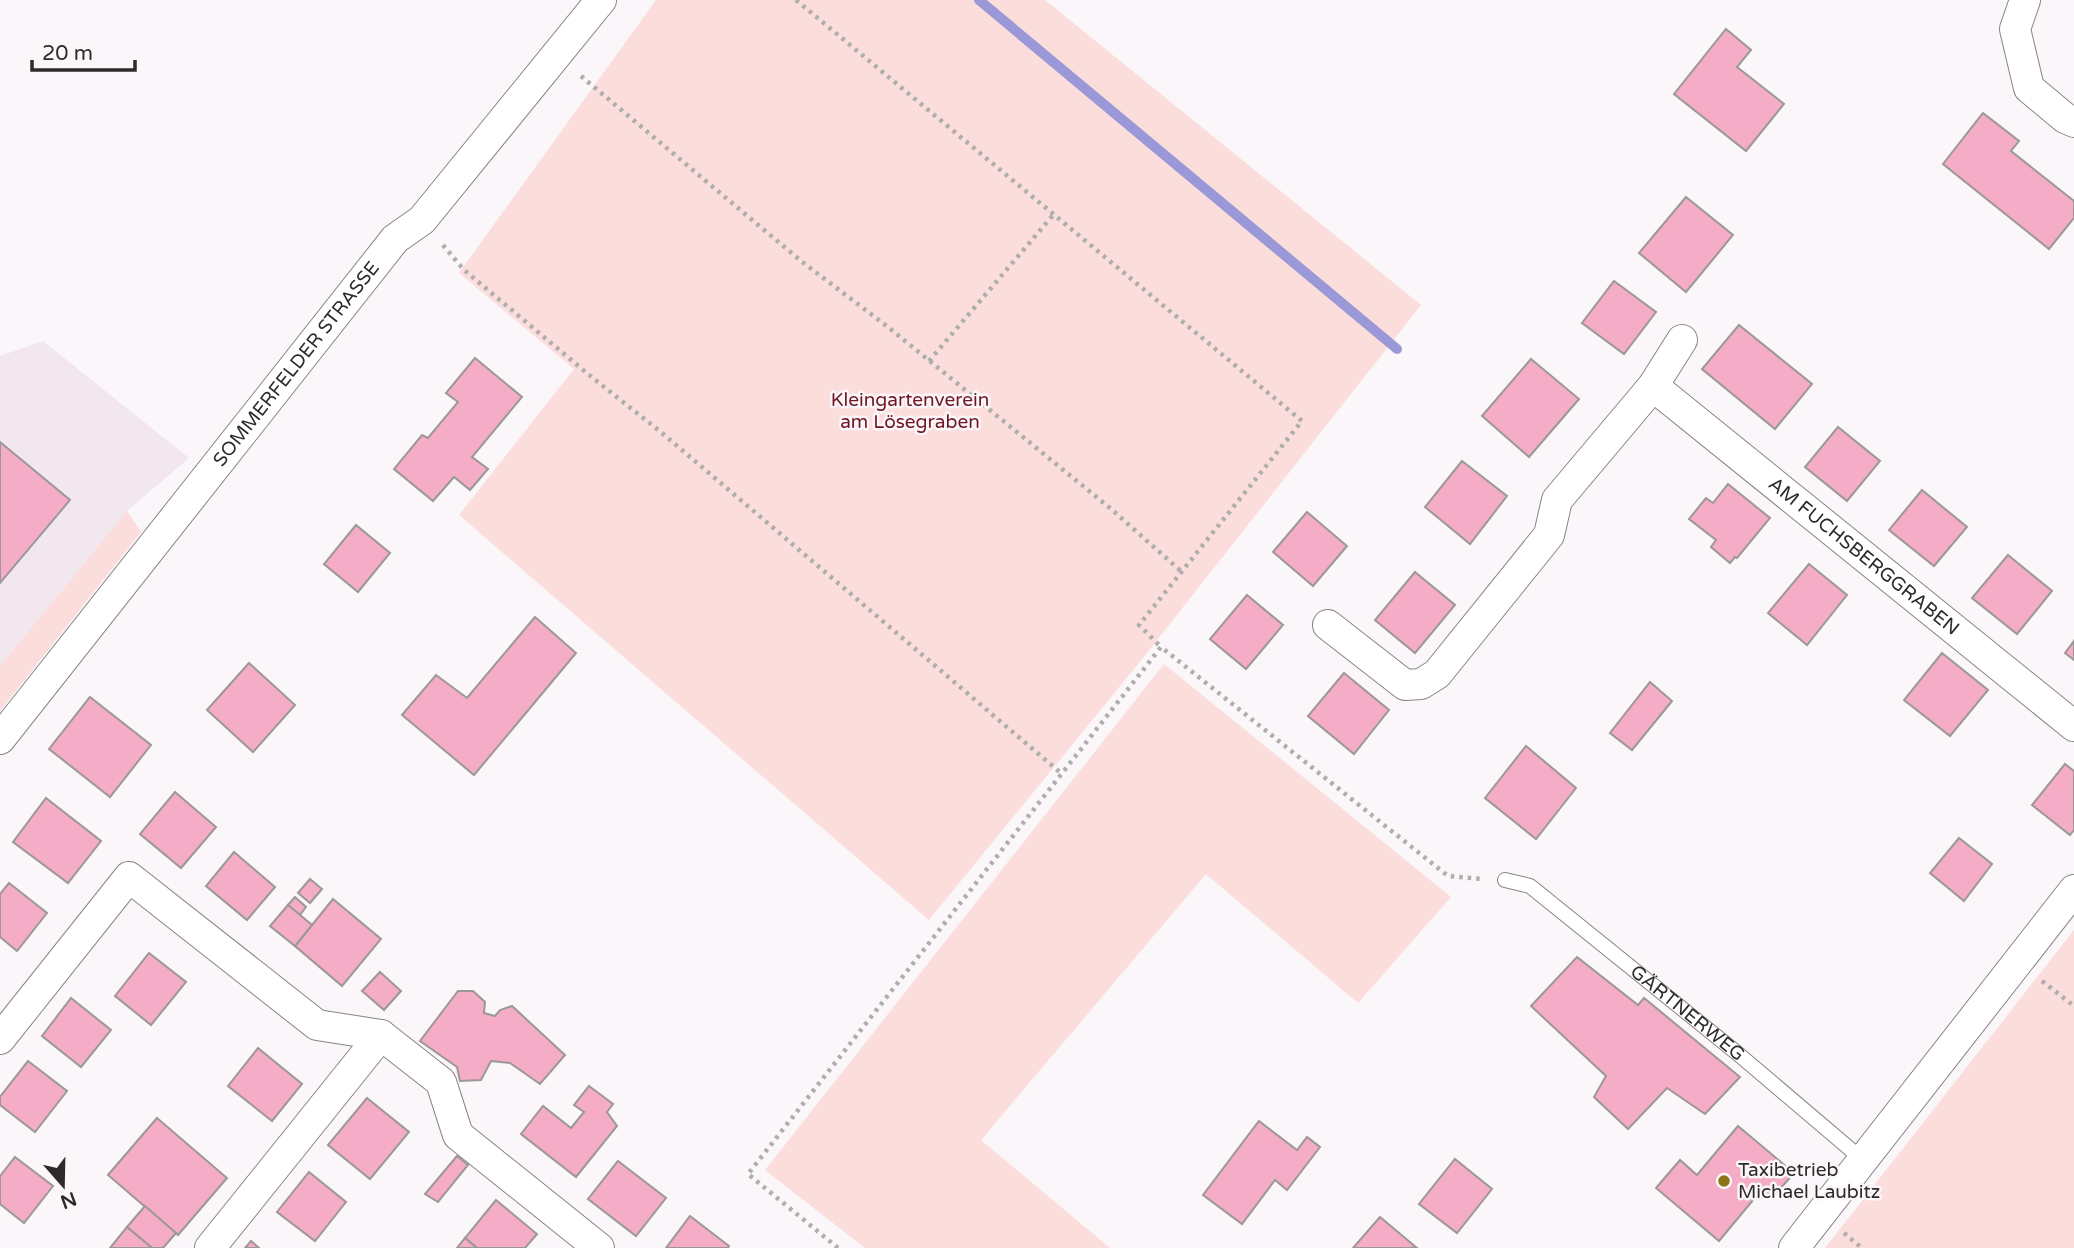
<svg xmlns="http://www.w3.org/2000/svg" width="2074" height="1248" viewBox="0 0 2074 1248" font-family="'Varela Round',sans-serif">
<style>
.built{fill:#f2e7ef}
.green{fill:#fbdddc}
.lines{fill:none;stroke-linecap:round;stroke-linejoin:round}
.stream{stroke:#9a98d7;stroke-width:10}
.building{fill:#f5acc6;stroke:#9c9798;stroke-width:2}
.lane-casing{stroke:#888487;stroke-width:16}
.street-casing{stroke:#888487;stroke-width:32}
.path{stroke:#b0adaf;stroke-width:4.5;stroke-dasharray:3.5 5;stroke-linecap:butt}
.lane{stroke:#fff;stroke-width:14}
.street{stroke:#fff;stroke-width:30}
.poi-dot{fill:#8d7317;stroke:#faf6f9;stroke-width:2.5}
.labels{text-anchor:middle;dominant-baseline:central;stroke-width:5;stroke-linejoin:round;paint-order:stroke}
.street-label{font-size:19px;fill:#2c2a2b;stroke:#faf6f9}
.park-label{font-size:19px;fill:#701721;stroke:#faf6f9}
.poi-label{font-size:19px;fill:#2c2a2b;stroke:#faf6f9;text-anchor:start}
</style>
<rect width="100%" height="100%" fill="#faf6f9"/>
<path class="built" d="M43,341L189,458L127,511L0,666V356Z"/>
<g class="green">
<path d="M656,0H1045L1421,305L1143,658L929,920L459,515L574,369L459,273Z"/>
<path d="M127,511L141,532L0,711V666Z"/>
<path d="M1164,664L1451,897L1358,1003L1206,874L981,1140L1110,1248H865L765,1170Z"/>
<path d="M2074,930V1248H1825Z"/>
</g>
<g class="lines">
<path class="stream" d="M979,0L1397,349"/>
</g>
<g class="building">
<path d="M1726,29L1751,50L1737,67L1784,104L1746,151L1674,94Z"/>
<path d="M1983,113L2019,141L2011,151L2074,201V218L2049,249L1943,164Z"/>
<path d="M1686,197L1733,235L1686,292L1639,253Z"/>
<path d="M1614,281L1656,312L1624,354L1582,323Z"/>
<path d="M1739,325L1812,384L1775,429L1702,369Z"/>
<path d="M475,358L522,397L472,457L488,469L470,490L454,477L433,501L394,469L422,435L428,438L458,402L446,393Z"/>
<path d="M1531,359L1579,399L1529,457L1482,416Z"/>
<path d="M1838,427L1880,461L1847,501L1805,467Z"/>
<path d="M0,442L70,500L0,583Z"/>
<path d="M1462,461L1507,496L1470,544L1425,507Z"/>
<path d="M1728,484L1770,518L1737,558L1735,557L1730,563L1711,547L1716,540L1689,519L1706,498L1713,503Z"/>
<path d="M1922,490L1967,527L1934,566L1889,530Z"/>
<path d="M1307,512L1347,546L1313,586L1273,552Z"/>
<path d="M356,525L390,553L358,592L324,564Z"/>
<path d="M2008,555L2052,591L2017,634L1972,598Z"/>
<path d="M1809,564L1847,595L1807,645L1768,613Z"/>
<path d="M1415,572L1455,605L1415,653L1375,620Z"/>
<path d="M1247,595L1283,625L1246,669L1210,639Z"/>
<path d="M535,617L576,653L474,775L402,715L436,675L467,698Z"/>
<path d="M2074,641V660L2065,653Z"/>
<path d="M1942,653L1988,690L1950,736L1904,700Z"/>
<path d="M249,663L295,705L253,752L207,710Z"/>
<path d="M1344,673L1389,710L1354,754L1308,716Z"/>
<path d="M1650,682L1672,701L1632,750L1610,733Z"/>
<path d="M90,697L151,745L110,797L49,749Z"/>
<path d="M1526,746L1576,788L1536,839L1485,798Z"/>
<path d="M2065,764L2074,771V830L2070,835L2032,805Z"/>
<path d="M175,792L216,827L181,868L140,834Z"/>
<path d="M46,798L101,841L68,883L13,842Z"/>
<path d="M1959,838L1992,864L1964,901L1930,873Z"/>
<path d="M234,852L275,887L247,920L206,886Z"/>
<path d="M310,879L322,889L310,903L298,893Z"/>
<path d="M9,883L47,913L17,951L0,937V894Z"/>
<path d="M295,897L306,907L300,915L288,905Z"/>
<path d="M333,899L381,939L342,986L295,946Z"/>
<path d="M288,905L312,925L295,946L270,926Z"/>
<path d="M149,953L186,982L151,1025L115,996Z"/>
<path d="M1577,957L1638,1005L1644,998L1740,1077L1705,1114L1667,1088L1628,1129L1594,1097L1606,1076L1531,1006Z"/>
<path d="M380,972L401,991L384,1010L362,991Z"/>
<path d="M458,991H473L485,1002L484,1013L495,1016L500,1010L512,1006L565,1055L540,1084L510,1063L491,1061L481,1080L460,1081L457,1067L420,1041Z"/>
<path d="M71,998L111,1030L81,1067L42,1036Z"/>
<path d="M258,1048L302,1084L272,1121L228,1086Z"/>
<path d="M28,1061L67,1091L35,1132L0,1105V1097Z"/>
<path d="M589,1086L613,1104L607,1112L617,1126L576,1177L521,1134L543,1106L571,1128L584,1112L574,1105Z"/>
<path d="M367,1098L409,1132L370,1179L328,1145Z"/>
<path d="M157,1118L227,1178L178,1235L108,1175Z"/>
<path d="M1259,1121L1297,1150L1307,1137L1320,1147L1287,1190L1275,1180L1242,1224L1203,1195Z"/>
<path d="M1738,1126L1794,1173L1773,1197L1763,1188L1719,1241L1656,1188L1680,1160L1697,1175Z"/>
<path d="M457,1156L468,1165L438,1202L425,1194Z"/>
<path d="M15,1157L53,1186L24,1223L0,1204V1176Z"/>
<path d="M1455,1159L1492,1189L1457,1233L1419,1204Z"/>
<path d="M618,1161L666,1198L636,1236L588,1199Z"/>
<path d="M309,1172L346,1202L315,1241L277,1212Z"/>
<path d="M496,1200L537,1234L525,1248H477L465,1238Z"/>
<path d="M145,1206L176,1233L163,1248H152L127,1227Z"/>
<path d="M690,1216L729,1246L728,1248H666Z"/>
<path d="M1380,1217L1417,1248H1353Z"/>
<path d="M127,1227L152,1248H110Z"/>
<path d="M465,1238L477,1248H457Z"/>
<path d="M251,1241L259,1248H245Z"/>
</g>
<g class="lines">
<g class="lane-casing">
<g id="lane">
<path id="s1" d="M1505,880L1530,886L1737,1053L1863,1160"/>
</g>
</g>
<g class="street-casing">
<g id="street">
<path d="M2025,0L2015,29L2029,88L2065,118L2074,122"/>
<path id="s2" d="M1653,386L2074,726"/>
<path d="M1328,625L1405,685L1421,684L1437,674L1549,535L1557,500L1653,386L1682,340"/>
<path id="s3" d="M0,739L395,239L422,220L601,0"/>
<path d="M0,1039L129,877L317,1025L381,1035L441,1082L458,1135L599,1248"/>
<path d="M210,1248L381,1035"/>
<path d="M1794,1248L2074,890"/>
</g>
</g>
<g class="path">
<path d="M796,0L1302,421L1139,625L1161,647"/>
<path d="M581,76L801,261L888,327L1110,508L1182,572"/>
<path d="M443,245L464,270L594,379L662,433L1062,774"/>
<path d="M929,361L1054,214"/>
<path d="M2042,981L2074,1006"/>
<path d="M1844,1233L1862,1248"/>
<path d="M838,1248L748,1174L1161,647L1448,876L1483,879"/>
</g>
<use href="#lane" class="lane"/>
<use href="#street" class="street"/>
</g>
<circle class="poi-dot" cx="1724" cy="1181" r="7"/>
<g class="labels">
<g class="street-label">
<text stroke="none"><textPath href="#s3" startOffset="478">SOMMERFELDER STRASSE</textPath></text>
<text stroke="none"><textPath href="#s2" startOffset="271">AM FUCHSBERGGRABEN</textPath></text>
<text stroke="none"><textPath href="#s1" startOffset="228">GÄRTNERWEG</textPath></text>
</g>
<g class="park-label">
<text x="910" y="400">Kleingartenverein<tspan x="910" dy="22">am Lösegraben</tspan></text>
</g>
<g class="poi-label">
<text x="1738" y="1170">Taxibetrieb<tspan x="1738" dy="22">Michael Laubitz</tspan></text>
</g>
</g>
<g transform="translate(63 1185) rotate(160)" stroke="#faf6f9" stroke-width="5" paint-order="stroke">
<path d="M0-5L12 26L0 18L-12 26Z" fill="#2c2a2b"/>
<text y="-10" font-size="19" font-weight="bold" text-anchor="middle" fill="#2c2a2b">N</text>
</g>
<path d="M32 60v10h103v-10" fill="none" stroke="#2c2a2b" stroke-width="3.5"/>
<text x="42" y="60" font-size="21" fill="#2c2a2b" stroke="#faf6f9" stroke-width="5" paint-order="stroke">20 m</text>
</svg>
